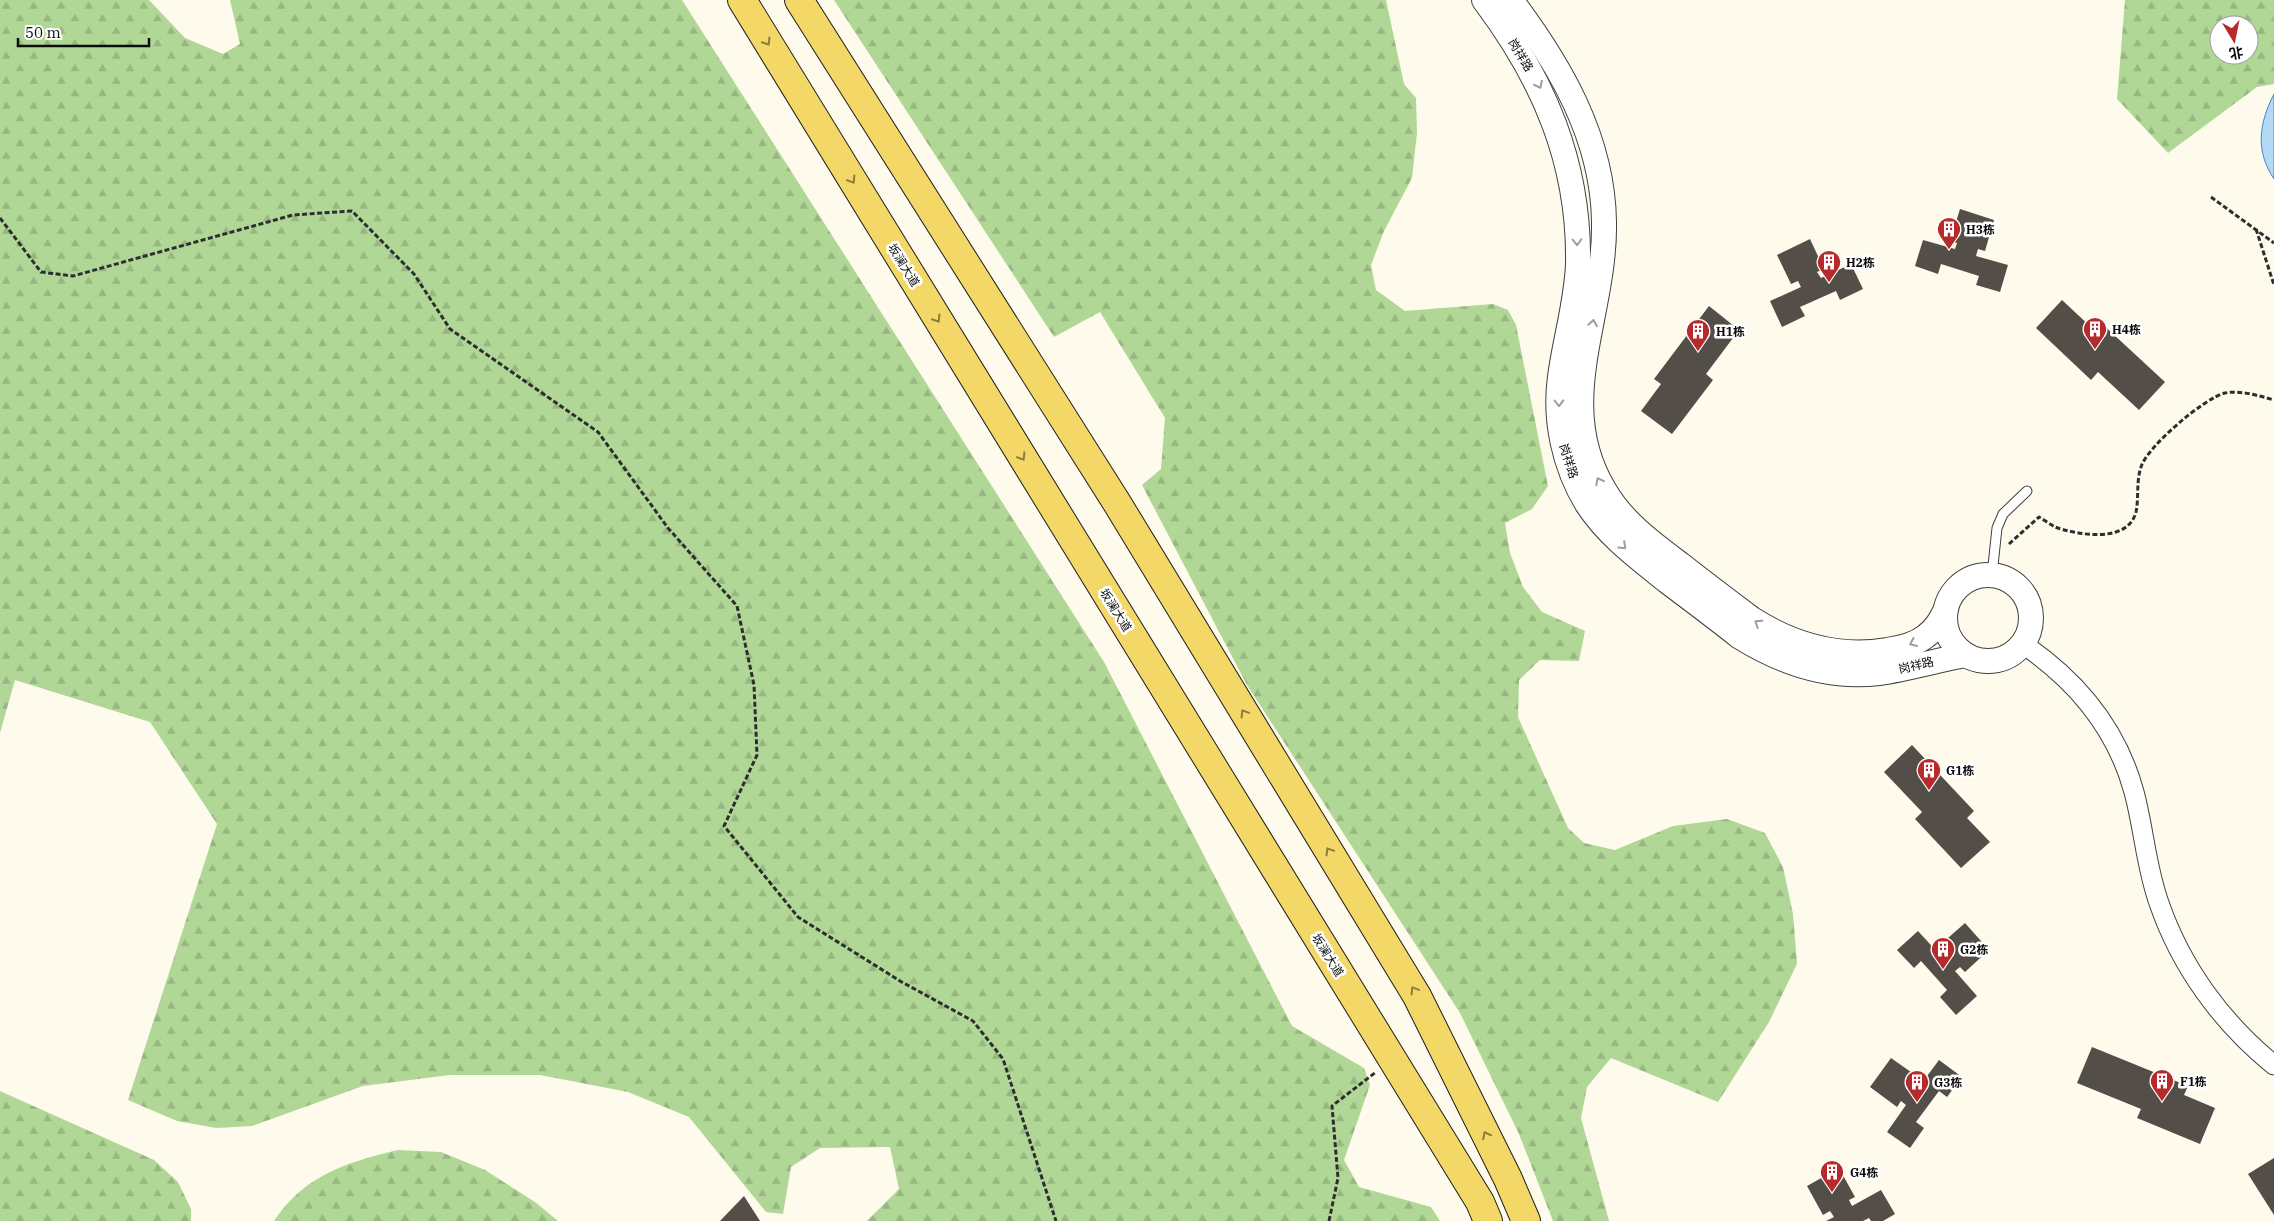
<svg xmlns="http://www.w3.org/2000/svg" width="2274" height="1221" viewBox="0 0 2274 1221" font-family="'IBM Plex Serif','Noto Sans SC',serif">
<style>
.forest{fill:url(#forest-firs);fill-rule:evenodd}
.water{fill:#b3d9f4;stroke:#3d8bc8}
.building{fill:#544e49}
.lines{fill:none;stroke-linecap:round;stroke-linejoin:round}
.service-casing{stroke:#3f3f3f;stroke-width:11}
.minor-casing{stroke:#3f3f3f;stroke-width:21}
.tertiary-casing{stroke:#3f3f3f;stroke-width:26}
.primary-casing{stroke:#1d1d1d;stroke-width:30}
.path{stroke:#2e2e2e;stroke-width:3;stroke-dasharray:5 2.5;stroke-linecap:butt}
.service{stroke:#fff;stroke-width:9}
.minor{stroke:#fff;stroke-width:19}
.tertiary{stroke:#fff;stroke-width:24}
.primary{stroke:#f3d767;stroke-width:28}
.oneway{stroke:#8b7c3e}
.oneway2{stroke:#9e9e9e}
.labels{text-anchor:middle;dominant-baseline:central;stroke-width:5;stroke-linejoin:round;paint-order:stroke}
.street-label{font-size:12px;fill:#0c0c0c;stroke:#fff}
.poi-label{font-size:12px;font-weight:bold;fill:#0c0c0c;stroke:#fff;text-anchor:start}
</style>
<defs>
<pattern id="forest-firs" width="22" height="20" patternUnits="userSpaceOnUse" patternTransform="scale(1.25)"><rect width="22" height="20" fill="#b1d797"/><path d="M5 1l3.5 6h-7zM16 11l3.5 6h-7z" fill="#97b781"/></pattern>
</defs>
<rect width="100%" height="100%" fill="#fefbec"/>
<g class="forest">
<path d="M0,0H149L185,38L223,54L240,44L230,0H682L1104,662L1292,1026L1364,1068L1370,1085L1344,1160L1359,1187L1431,1207L1440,1221H867L899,1189L890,1147L820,1148L791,1167L783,1214L766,1212L689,1117L628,1092L540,1075H450L363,1086L252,1126L216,1128L177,1121L128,1100L217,824L150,722L15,680L0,733Z"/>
<path d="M834,0H1386L1404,84L1416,98L1417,133L1412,178L1384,231L1371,265L1376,290L1405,311L1493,304L1508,310L1516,325L1548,486L1532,509L1505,523L1510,553L1523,587L1542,612L1585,631L1579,661L1540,660L1519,680L1518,717L1568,828L1584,843L1615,850L1673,826L1727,819L1765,833L1783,867L1793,914L1797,964L1769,1022L1718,1102L1611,1058L1587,1087L1581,1118L1609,1221H1553L1519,1134L1460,1013L1247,685L1142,485L1161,469L1165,418L1100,312L1054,337Z"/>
<path d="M2125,0H2274V84L2257,87L2168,153L2117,99ZM2219,25H2249V55H2219Z"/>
<path d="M0,1091L154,1160L178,1182L191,1209V1221H0Z"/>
<path d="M398,1150L441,1152L485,1170L535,1202L558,1221H274C304,1175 348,1162 398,1150Z"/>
</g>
<path class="water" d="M2274,94V179C2255,151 2259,123 2274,94Z"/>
<g class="building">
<path d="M1960,209L1994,220L1985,251L1978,249L1976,256L2008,265L2000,292L1976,285L1979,276L1941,264L1938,274L1915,266L1923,240L1955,249L1957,243L1950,241Z"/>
<path d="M1810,239L1824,269L1817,272L1821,278L1851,264L1863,289L1840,300L1836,291L1800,307L1805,316L1782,327L1770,301L1801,287L1798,281L1791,284L1777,255Z"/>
<path d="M2062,300L2092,328L2099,321L2165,382L2139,410L2098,372L2091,380L2036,328Z"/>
<path d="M1709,306L1739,330L1706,374L1713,380L1672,434L1641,411L1661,384L1654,379Z"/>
<path d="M1912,745L1974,811L1967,818L1990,842L1961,868L1915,819L1922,812L1884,772Z"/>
<path d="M1965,923L1989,950L1965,972L1960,967L1955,971L1977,996L1956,1015L1940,997L1947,990L1921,961L1914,968L1897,950L1918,931L1940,955L1945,951L1940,945Z"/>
<path d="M2092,1047L2188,1086L2184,1095L2215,1108L2200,1144L2137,1118L2141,1109L2077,1083Z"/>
<path d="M1891,1058L1918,1077L1914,1083L1919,1087L1939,1060L1962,1077L1947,1097L1939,1091L1916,1122L1924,1128L1910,1148L1887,1132L1906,1105L1901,1101L1897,1107L1870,1087Z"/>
<path d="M2274,1158V1215L2248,1174Z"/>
<path d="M1839,1168L1855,1197L1849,1200L1852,1206L1881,1190L1895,1214L1883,1221H1871L1869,1218L1863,1221H1826L1834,1217L1830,1211L1823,1215L1807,1186Z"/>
<path d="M744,1196L760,1221H720Z"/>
</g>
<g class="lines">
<g class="service-casing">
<path id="service" d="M1992,575L1997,528L2003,514L2027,491"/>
</g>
<g class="minor-casing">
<path id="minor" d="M2023,644C2076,680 2117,729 2134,792C2144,829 2146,867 2159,903C2181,967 2222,1023 2274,1065"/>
</g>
<g class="tertiary-casing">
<g id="tertiary">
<path d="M1484,0C1544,80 1580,163 1578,265C1576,305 1565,339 1560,377C1554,420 1564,466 1587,504C1608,536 1638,558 1668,582C1692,600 1716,618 1740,637C1782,663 1830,679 1879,673C1909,669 1937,660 1966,655"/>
<path d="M1511,0C1560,65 1603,138 1604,222C1606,316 1551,403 1605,491C1623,522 1652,543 1680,564C1704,583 1728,601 1752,619C1793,645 1839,658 1887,650C1901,648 1915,645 1926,636C1936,629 1941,619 1946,609"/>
<circle cx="1988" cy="618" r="43"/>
</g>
</g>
<g class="primary-casing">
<g id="primary">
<path d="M742,0L1480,1202L1488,1221"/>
<path d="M799,0L1117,503L1417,996L1508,1179L1526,1221"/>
</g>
</g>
<g class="path">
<path d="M2211,197L2274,243"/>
<path d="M0,218L41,272L73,276L293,215L352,211L414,274L450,329L598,432L668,528L737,606L754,685L757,755L724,826L798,917L900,981L973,1021L1003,1059L1056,1221"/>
<path d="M2256,229L2274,285"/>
<path d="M2009,544L2039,517C2044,520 2050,524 2055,527C2077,535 2128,544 2136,512C2139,498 2136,482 2141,467C2147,447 2204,398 2225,393C2240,390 2260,396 2274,400"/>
<path d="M1329,1221L1338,1178L1332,1106L1376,1072"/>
</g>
<use href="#service" class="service"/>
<use href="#minor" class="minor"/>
<use href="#tertiary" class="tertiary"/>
<use href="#primary" class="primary"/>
</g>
<defs><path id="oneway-chevron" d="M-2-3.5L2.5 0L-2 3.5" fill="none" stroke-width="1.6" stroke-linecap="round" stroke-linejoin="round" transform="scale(1.25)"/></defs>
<g class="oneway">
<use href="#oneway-chevron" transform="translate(767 42) rotate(58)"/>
<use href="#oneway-chevron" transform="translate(852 180) rotate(58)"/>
<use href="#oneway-chevron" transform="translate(937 319) rotate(58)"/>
<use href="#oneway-chevron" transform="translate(1022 457) rotate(58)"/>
<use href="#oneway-chevron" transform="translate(1244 713) rotate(-121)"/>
<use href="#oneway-chevron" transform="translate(1329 851) rotate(-121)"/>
<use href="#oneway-chevron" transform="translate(1414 990) rotate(-121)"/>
<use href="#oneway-chevron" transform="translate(1486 1135) rotate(-116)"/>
</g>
<g class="oneway2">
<use href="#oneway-chevron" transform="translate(1539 85) rotate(63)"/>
<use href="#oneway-chevron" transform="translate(1577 242) rotate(89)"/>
<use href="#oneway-chevron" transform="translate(1593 323) rotate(-81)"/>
<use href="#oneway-chevron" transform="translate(1559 403) rotate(89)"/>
<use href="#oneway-chevron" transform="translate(1599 481) rotate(-118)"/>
<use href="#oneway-chevron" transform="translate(1623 546) rotate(43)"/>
<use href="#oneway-chevron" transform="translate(1758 623) rotate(-147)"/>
<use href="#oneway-chevron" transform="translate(1913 643) rotate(156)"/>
</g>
<defs>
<g id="building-pin" transform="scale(1.25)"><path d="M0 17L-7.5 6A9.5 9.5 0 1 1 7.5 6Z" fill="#b72a2b" stroke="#fff"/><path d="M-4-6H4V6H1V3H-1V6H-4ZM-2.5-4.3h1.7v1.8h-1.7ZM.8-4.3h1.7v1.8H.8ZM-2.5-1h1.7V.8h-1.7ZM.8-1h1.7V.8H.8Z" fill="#fff"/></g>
</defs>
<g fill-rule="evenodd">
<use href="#building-pin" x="1949" y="229"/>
<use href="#building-pin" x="1829" y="262"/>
<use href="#building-pin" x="2095" y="329"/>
<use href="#building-pin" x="1698" y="331"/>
<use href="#building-pin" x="1929" y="770"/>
<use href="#building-pin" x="1943" y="949"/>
<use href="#building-pin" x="2162" y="1081"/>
<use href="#building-pin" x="1917" y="1082"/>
<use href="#building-pin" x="1832" y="1172"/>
</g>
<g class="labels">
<g class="street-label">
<text transform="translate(1521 55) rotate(58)">岗祥路</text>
<text transform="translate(904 265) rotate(58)">坂澜大道</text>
<text transform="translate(1569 461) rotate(72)">岗祥路</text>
<text transform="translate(1116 610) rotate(58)">坂澜大道</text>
<text transform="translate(1916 665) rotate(-13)">岗祥路</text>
<text transform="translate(1328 955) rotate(58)">坂澜大道</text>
</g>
<g class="poi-label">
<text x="1966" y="229">H3栋</text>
<text x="1846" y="262">H2栋</text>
<text x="2112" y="329">H4栋</text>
<text x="1716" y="331">H1栋</text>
<text x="1946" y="770">G1栋</text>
<text x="1960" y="949">G2栋</text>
<text x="2180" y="1081">F1栋</text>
<text x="1934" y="1082">G3栋</text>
<text x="1850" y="1172">G4栋</text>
</g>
</g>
<g transform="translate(2234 40) rotate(170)"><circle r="24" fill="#ffffff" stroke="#9e9e9e"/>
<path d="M0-4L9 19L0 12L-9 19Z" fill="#b72a2b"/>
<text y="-8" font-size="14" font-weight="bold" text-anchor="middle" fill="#0c0c0c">北</text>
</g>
<path d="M18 38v8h131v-8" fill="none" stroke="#0c0c0c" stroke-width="2.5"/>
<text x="25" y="38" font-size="15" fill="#0c0c0c" stroke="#ffffff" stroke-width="4" paint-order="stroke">50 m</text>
</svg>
